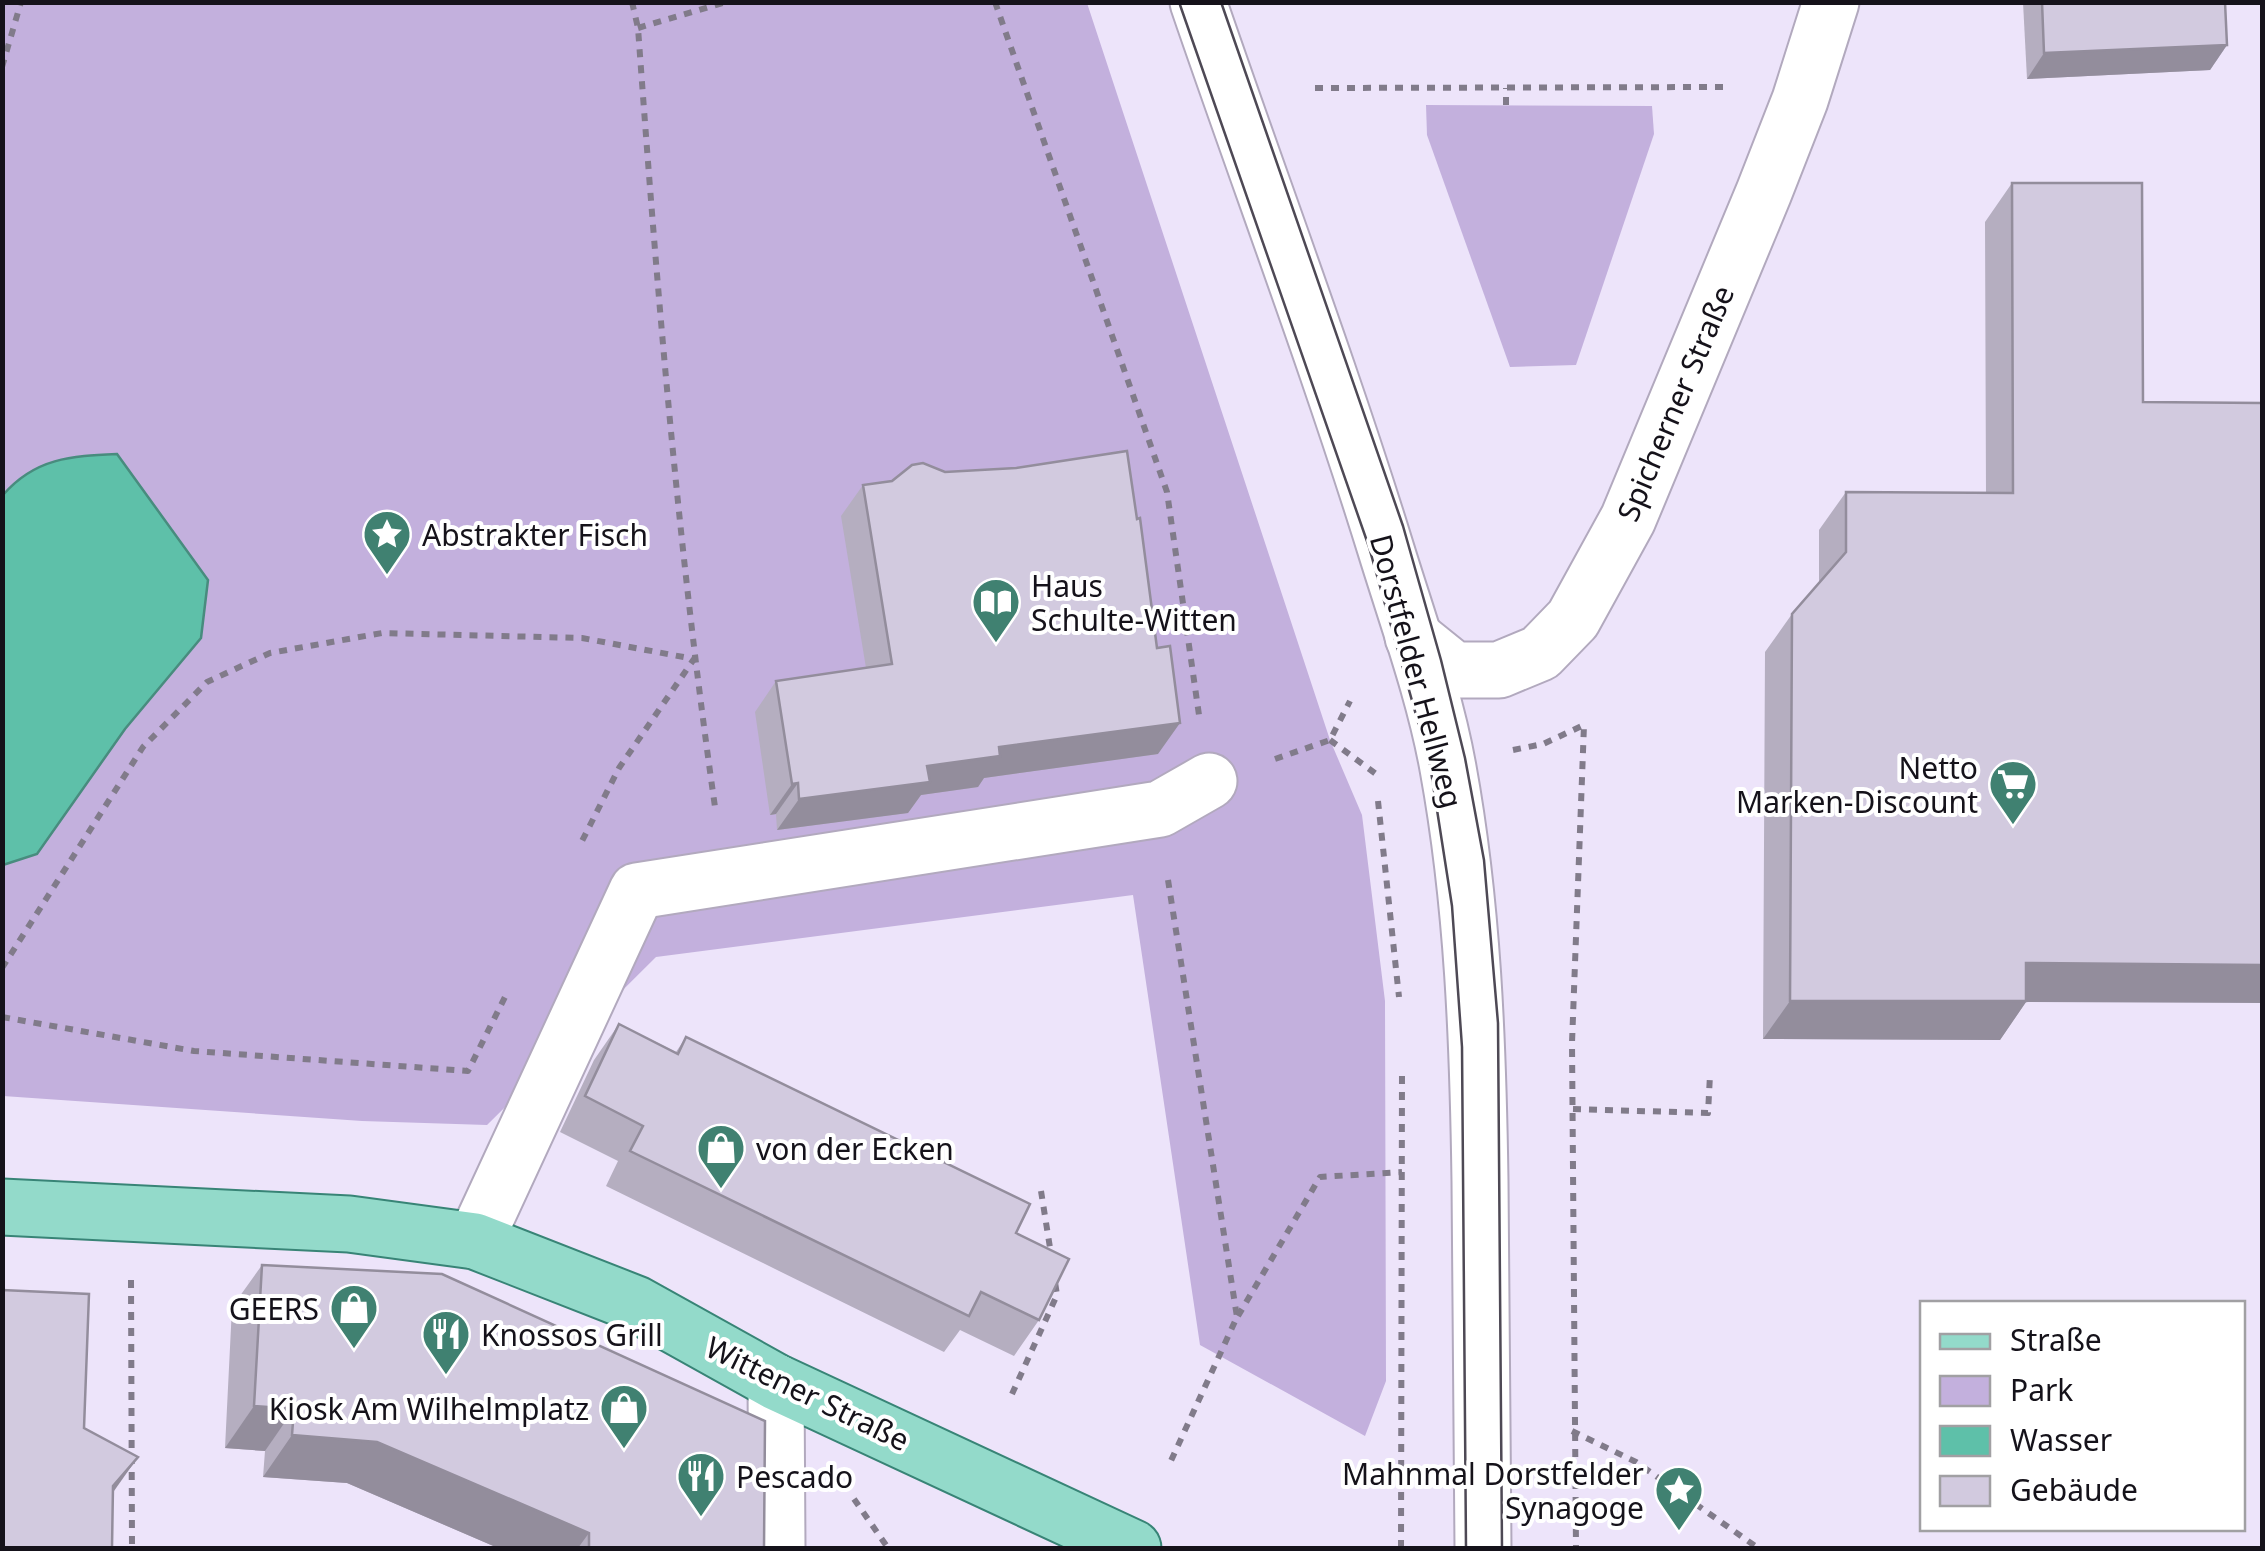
<svg xmlns="http://www.w3.org/2000/svg" width="2265" height="1551" viewBox="0 0 2265 1551" font-family="'Noto Sans',sans-serif">
<style>
.green{fill:#c3b0dd}
.water{fill:#5ec0a9;stroke:#488c7e;stroke-width:2.5}
.lines{fill:none;stroke-linecap:round;stroke-linejoin:round}
.minor-casing{stroke:#b2a9be;stroke-width:59}
.major-casing{stroke:#388476;stroke-width:59}
.path{stroke:#817b8a;stroke-width:6;stroke-dasharray:8 8;stroke-linecap:butt}
.minor{stroke:#fff;stroke-width:55}
.major{stroke:#93daca;stroke-width:55}
.tram{stroke:#4e4955;stroke-width:2.5}
.wall{fill:#b5aec0}
.shaded-wall{fill:#938d9c}
.building{fill:#d2cadf;stroke:#938d9c;stroke-width:2.5}
.labels{text-anchor:middle;dominant-baseline:central;stroke-width:8;stroke-linejoin:round;paint-order:stroke}
.street-label{font-size:30px;fill:#15121a;stroke:#fff}
.poi-label{font-size:30px;fill:#15121a;stroke:#fff;text-anchor:start}
</style>
<rect width="100%" height="100%" fill="#ede4fa"/>
<g class="green">
<path d="M2,3H1087L1330,740L1362,815L1385,1001L1386,1381L1365,1436L1200,1345L1133,895L656,957L487,1125L362,1121L3,1096Z"/>
<path d="M1426,105L1652,106L1654,134L1576,365L1510,367L1427,135Z"/>
</g>
<path class="water" d="M117,454L208,580L201,638L125,729L37,854L3,865V495C35,458 71,456 117,454Z"/>
<g class="lines">
<g class="minor-casing">
<g id="minor">
<path d="M1198,2C1261,186 1330,368 1387,553C1409,624 1435,696 1448,768C1473,905 1478,1043 1480,1181C1482,1304 1482,1426 1483,1548"/>
<path d="M1413,637L1454,670H1499L1540,653L1573,619L1628,519L1764,192L1800,100L1831,2"/>
<path d="M475,1241L637,891L1160,809L1209,781"/>
<path d="M776,1382L777,1548"/>
</g>
</g>
<g class="major-casing">
<path id="major" d="M2,1207L349,1224L475,1241L636,1304L776,1382L1133,1548"/>
</g>
<g class="path">
<path d="M632,2L638,28C657,289 678,548 715,807"/>
<path d="M995,2L1167,492L1199,715"/>
<path d="M638,28L726,2"/>
<path d="M2,67L21,2"/>
<path d="M1315,88L1724,87"/>
<path d="M1506,105V88"/>
<path d="M1330,740L1376,774"/>
<path d="M1513,750L1543,744L1584,725L1572,1043L1576,1548"/>
<path d="M1275,759L1330,740L1350,701"/>
<path d="M1378,801L1399,997"/>
<path d="M1168,880L1237,1317L1169,1465"/>
<path d="M2,968L143,747L207,682L270,653L382,633L582,638L694,659L619,768L580,845"/>
<path d="M2,1017L194,1051L468,1071L506,995"/>
<path d="M1573,1109L1708,1113L1710,1075"/>
<path d="M1041,1191L1051,1254"/>
<path d="M131,1280L132,1548"/>
<path d="M1238,1316L1320,1177L1402,1172"/>
<path d="M1012,1394L1057,1295L1055,1282"/>
<path d="M1572,1431L1636,1462L1758,1548"/>
<path d="M854,1499L888,1548"/>
<path d="M1401,1548L1402,1070"/>
</g>
<use href="#minor" class="minor"/>
<use href="#major" class="major"/>
<g class="tram">
<path d="M1179,2L1369,547L1430,765L1452,906L1462,1047L1466,1548"/>
<path d="M1221,2L1403,526L1441,660L1465,758L1484,860L1498,1023L1502,1548"/>
</g>
</g>
<g class="wall">
<path d="M2023,2H2225L2227,45L2210,70L2027,79Z"/>
<path d="M2012,183L2026,1002L2000,1040L1763,1039L1765,652L1792,614L1819,583V530L1846,492L1986,493L1985,222Z"/>
<path d="M863,485L1158,754L984,778L978,787L921,795L908,813L777,830L776,814L770,815L755,712L776,681L866,668L841,516Z"/>
<path d="M619,1024L676,1052L686,1037L1016,1233L1039,1320L1014,1356L960,1330L944,1352L606,1186L618,1161L560,1132L594,1060Z"/>
<path d="M262,1265L764,1548H498L347,1483L263,1477L265,1451L225,1448L232,1307Z"/>
</g>
<g class="shaded-wall">
<path d="M2227,45L2210,70L2027,79L2044,53Z"/>
<path d="M1180,723L1158,754L984,778L978,787L921,795L908,813L777,830L799,799L999,747Z"/>
<path d="M798,783L776,814L770,815L792,784Z"/>
<path d="M2026,963L2262,965V1003L2026,1002L2000,1040L1763,1039L1790,1001Z"/>
<path d="M254,1406L294,1409L265,1451L225,1448Z"/>
<path d="M292,1435L377,1442L589,1533L578,1548H498L347,1483L263,1477Z"/>
<path d="M138,1457L114,1491L89,1520L113,1486Z"/>
</g>
<g class="building">
<path d="M2042,2H2225L2227,45L2044,53Z"/>
<path d="M2012,183H2142L2143,402L2262,403V965L2026,963V1001H1790L1792,614L1846,552V492L2013,493Z"/>
<path d="M1127,451L1137,519L1140,518L1157,648L1170,646L1180,723L999,747L1000,756L927,766L930,782L799,799L798,783L792,784L776,681L892,664L863,485L892,481L912,465L923,463L945,472L1016,468Z"/>
<path d="M619,1024L678,1054L686,1037L1030,1204L1016,1233L1069,1259L1039,1320L981,1292L969,1316L630,1151L643,1126L585,1096Z"/>
<path d="M262,1265L442,1274L765,1421L764,1548H589V1533L377,1442L292,1435L294,1409L254,1406Z"/>
<path d="M2,1290L89,1294L84,1428L138,1457L113,1486L112,1548H2Z"/>
</g>
<defs>
<g id="sight-pin" transform="scale(2.5)"><path d="M0 17L-7.5 6A9.5 9.5 0 1 1 7.5 6Z" fill="#408171" stroke="#fff"/><path d="M0-6L1.8-2.2L6-1.7L2.9 1.2L3.7 5.4L0 3.3L-3.7 5.4L-2.9 1.2L-6-1.7L-1.8-2.2Z" fill="#fff"/></g>
<g id="library-pin" transform="scale(2.5)"><path d="M0 17L-7.5 6A9.5 9.5 0 1 1 7.5 6Z" fill="#408171" stroke="#fff"/><path d="M-6-4Q-3-5.5-.7-3.5V5Q-3 3-6 4ZM6-4Q3-5.5 .7-3.5V5Q3 3 6 4Z" fill="#fff"/></g>
<g id="supermarket-pin" transform="scale(2.5)"><path d="M0 17L-7.5 6A9.5 9.5 0 1 1 7.5 6Z" fill="#408171" stroke="#fff"/><path d="M-6-5.5h2.5l.6 2H6L4.5 2H-2.5L-4.4-4H-6ZM-1.5 3.2a1.3 1.3 0 1 0 .1 0ZM3 3.2a1.3 1.3 0 1 0 .1 0Z" fill="#fff"/></g>
<g id="shop-pin" transform="scale(2.5)"><path d="M0 17L-7.5 6A9.5 9.5 0 1 1 7.5 6Z" fill="#408171" stroke="#fff"/><path d="M-5-2.5h2.3a2.7 3.5 0 0 1 5.4 0H5L5.5 6h-11ZM-1.5-2.5h3a1.5 2.3 0 0 0-3 0Z" fill="#fff"/></g>
<g id="restaurant-pin" transform="scale(2.5)"><path d="M0 17L-7.5 6A9.5 9.5 0 1 1 7.5 6Z" fill="#408171" stroke="#fff"/><path d="M-5-6h1v4h1v-4h1v4h1v-4h1v5L-1.5 .5V6h-2V.5L-5-1ZM5-6V6H3V1.5H1.5Q1.5-4 5-6Z" fill="#fff"/></g>
</defs>
<g fill-rule="evenodd">
<use href="#sight-pin" x="387" y="534"/>
<use href="#library-pin" x="996" y="602"/>
<use href="#supermarket-pin" x="2013" y="784"/>
<use href="#shop-pin" x="721" y="1148"/>
<use href="#shop-pin" x="354" y="1308"/>
<use href="#restaurant-pin" x="446" y="1334"/>
<use href="#shop-pin" x="624" y="1408"/>
<use href="#restaurant-pin" x="701" y="1476"/>
<use href="#sight-pin" x="1679" y="1490"/>
</g>
<g class="labels">
<g class="street-label">
<text transform="translate(1675 403) rotate(-67)">Spicherner Straße</text>
<text transform="translate(1417 671) rotate(75)">Dorstfelder Hellweg</text>
<text transform="translate(808 1393) rotate(26)">Wittener Straße</text>
</g>
<g class="poi-label">
<text x="422" y="534">Abstrakter Fisch</text>
<text x="1031" y="585">Haus<tspan x="1031" dy="34">Schulte-Witten</tspan></text>
<text x="1978" y="767" text-anchor="end">Netto<tspan x="1978" dy="34">Marken-Discount</tspan></text>
<text x="756" y="1148">von der Ecken</text>
<text x="319" y="1308" text-anchor="end">GEERS</text>
<text x="481" y="1334">Knossos Grill</text>
<text x="589" y="1408" text-anchor="end">Kiosk Am Wilhelmplatz</text>
<text x="1644" y="1473" text-anchor="end">Mahnmal Dorstfelder<tspan x="1644" dy="34">Synagoge</tspan></text>
<text x="736" y="1476">Pescado</text>
</g>
</g>
<rect width="2265" height="1551" fill="none" stroke="#15121a" stroke-width="10"/>
<rect x="1920" y="1301" width="325" height="230" fill="#ffffff" stroke="#a1a0a3" stroke-width="2.5"/>
<rect x="1940" y="1334" width="50" height="15" fill="#93daca" stroke="#a1a0a3" stroke-width="2.5"/>
<text x="2010" y="1351" font-size="30" fill="#15121a">Straße</text>
<rect x="1940" y="1376" width="50" height="30" fill="#c3b0dd" stroke="#a1a0a3" stroke-width="2.5"/>
<text x="2010" y="1401" font-size="30" fill="#15121a">Park</text>
<rect x="1940" y="1426" width="50" height="30" fill="#5ec0a9" stroke="#a1a0a3" stroke-width="2.5"/>
<text x="2010" y="1451" font-size="30" fill="#15121a">Wasser</text>
<rect x="1940" y="1476" width="50" height="30" fill="#d2cadf" stroke="#a1a0a3" stroke-width="2.5"/>
<text x="2010" y="1501" font-size="30" fill="#15121a">Gebäude</text>
</svg>
